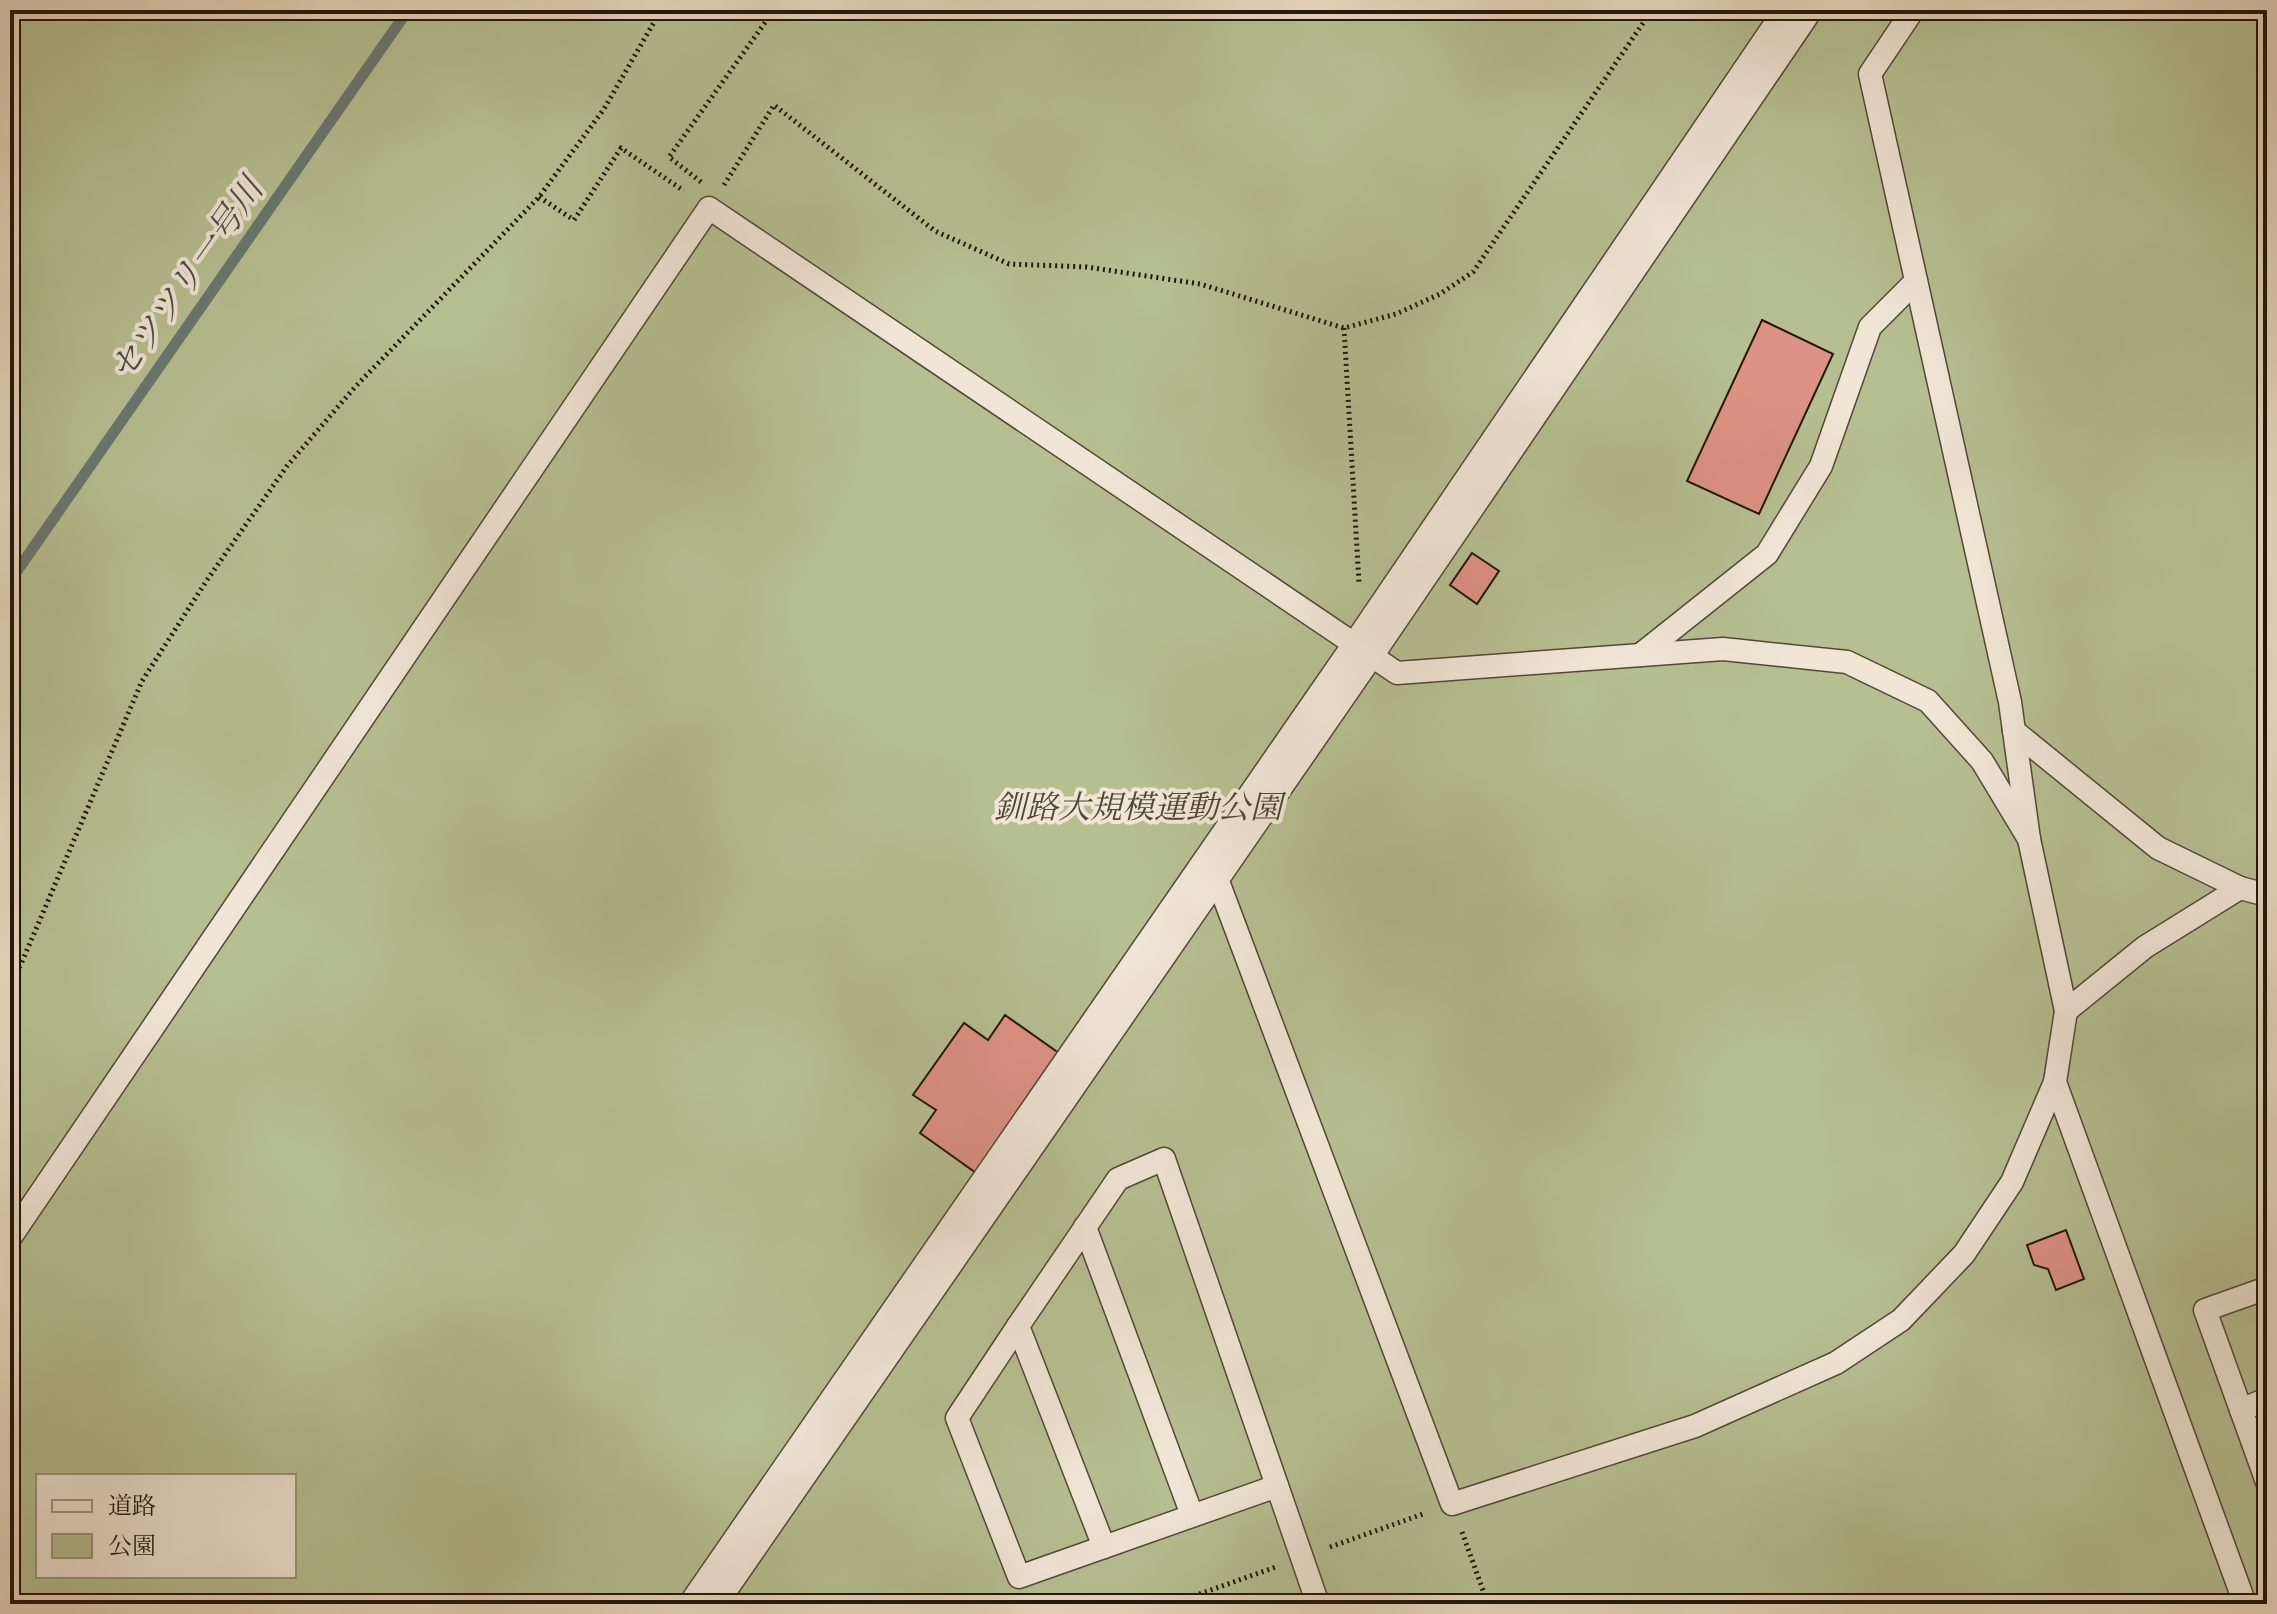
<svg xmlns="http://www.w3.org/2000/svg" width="2277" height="1614" viewBox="0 0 2277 1614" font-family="'EB Garamond','Noto Serif JP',serif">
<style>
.green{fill:#b6bf92;stroke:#6c6b4e;stroke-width:2;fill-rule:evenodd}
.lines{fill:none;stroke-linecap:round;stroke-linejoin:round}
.stream{stroke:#697872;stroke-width:11}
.building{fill:#de9285;stroke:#211709;stroke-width:2}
.service-casing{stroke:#534737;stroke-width:25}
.minor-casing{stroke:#534737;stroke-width:47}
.path{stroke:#211709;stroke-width:5;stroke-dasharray:2 4;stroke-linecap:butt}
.service{stroke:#f1e6d6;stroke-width:22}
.minor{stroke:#f1e6d6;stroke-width:44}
.labels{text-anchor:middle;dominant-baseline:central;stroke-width:8;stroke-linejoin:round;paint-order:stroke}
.park-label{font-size:32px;font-style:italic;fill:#4e4932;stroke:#f1e6d6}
.water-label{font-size:34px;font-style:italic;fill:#4b5046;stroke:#f1e6d6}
</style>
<rect width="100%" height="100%" fill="#e9d8c0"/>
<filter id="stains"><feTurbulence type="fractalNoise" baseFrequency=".0025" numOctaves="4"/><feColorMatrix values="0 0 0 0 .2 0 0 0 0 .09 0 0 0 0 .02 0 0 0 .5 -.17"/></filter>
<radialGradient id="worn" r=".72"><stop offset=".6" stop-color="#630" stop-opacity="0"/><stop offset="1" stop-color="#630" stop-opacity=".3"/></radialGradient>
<path class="green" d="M10,10H2267V1604H10ZM38,1476H294V1576H38Z"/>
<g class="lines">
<path class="stream" d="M10,581L408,10"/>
</g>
<g class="building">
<path d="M1762,320L1833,354L1759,514L1687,481Z"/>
<path d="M1472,553L1499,571L1477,604L1450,585Z"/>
<path d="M1005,1015L1063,1056L979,1175L920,1133L936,1110L913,1095L964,1023L988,1040Z"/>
<path d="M2066,1230L2084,1279L2056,1290L2048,1269L2034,1265L2027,1245Z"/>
</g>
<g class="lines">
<g class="service-casing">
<g id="service">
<path d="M1913,10L1870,74L2010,702L2029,839L2066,1011L2055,1082L2245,1604"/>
<path d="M1640,655L1767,554L1821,466L1870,327L1916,281"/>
<path d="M2014,731L2158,848L2240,888L2267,895"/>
<path d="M1213,868L1452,1504L1695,1426L1836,1363L1901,1320L1964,1254L2012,1182L2055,1082"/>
<path d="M2066,1011L2145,947L2240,888"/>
<path d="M1085,1227L1192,1515"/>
<path d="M10,1238L709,208L1397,673L1723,649L1847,662L1928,701L1982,761L2029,839"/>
<path d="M2267,1288L2205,1310L2267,1482"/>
<path d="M1018,1326L957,1418L1019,1577L1277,1486"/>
<path d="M2241,1410L2267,1399"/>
<path d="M1104,1547L1018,1326L1118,1179L1164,1159L1318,1604"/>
</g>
</g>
<g class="minor-casing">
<path id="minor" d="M703,1604L1363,650L1798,10"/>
</g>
<g class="path">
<path d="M701,182L669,157L774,10"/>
<path d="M724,185L774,105L935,231L1009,264L1087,267L1200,284L1344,328L1396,314L1440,294L1473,272L1652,10"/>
<path d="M539,197L574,220L621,148L684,191"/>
<path d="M1344,328L1359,583"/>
<path d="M10,983L21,964L142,681L207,580L287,466L355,387L539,197L604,109L661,10"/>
<path d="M1462,1532L1488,1604"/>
<path d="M1330,1547L1426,1513"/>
<path d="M1171,1604L1276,1567"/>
</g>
<use href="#service" class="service"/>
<use href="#minor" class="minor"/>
</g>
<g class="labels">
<g class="park-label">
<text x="1138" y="807">釧路大規模運動公園</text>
</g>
<g class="water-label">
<text transform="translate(186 279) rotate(-55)">セツツリ一号川</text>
</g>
</g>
<rect width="2277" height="1614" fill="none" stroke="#e9d8c0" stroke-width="40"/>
<rect x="12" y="12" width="2253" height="1590" fill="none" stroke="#211709" stroke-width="4"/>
<rect x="20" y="20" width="2237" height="1574" fill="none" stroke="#211709" stroke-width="2"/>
<rect x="36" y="1474" width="260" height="104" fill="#f1e6d6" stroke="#9e9384" stroke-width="2"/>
<rect x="52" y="1500" width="40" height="12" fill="#f1e6d6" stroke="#9e9384" stroke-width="2"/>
<text x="108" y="1514" font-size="24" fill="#211709">道路</text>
<rect x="52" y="1534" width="40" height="24" fill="#b6bf92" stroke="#9e9384" stroke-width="2"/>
<text x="108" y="1554" font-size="24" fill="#211709">公園</text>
<rect width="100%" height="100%" filter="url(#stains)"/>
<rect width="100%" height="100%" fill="url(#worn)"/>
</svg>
